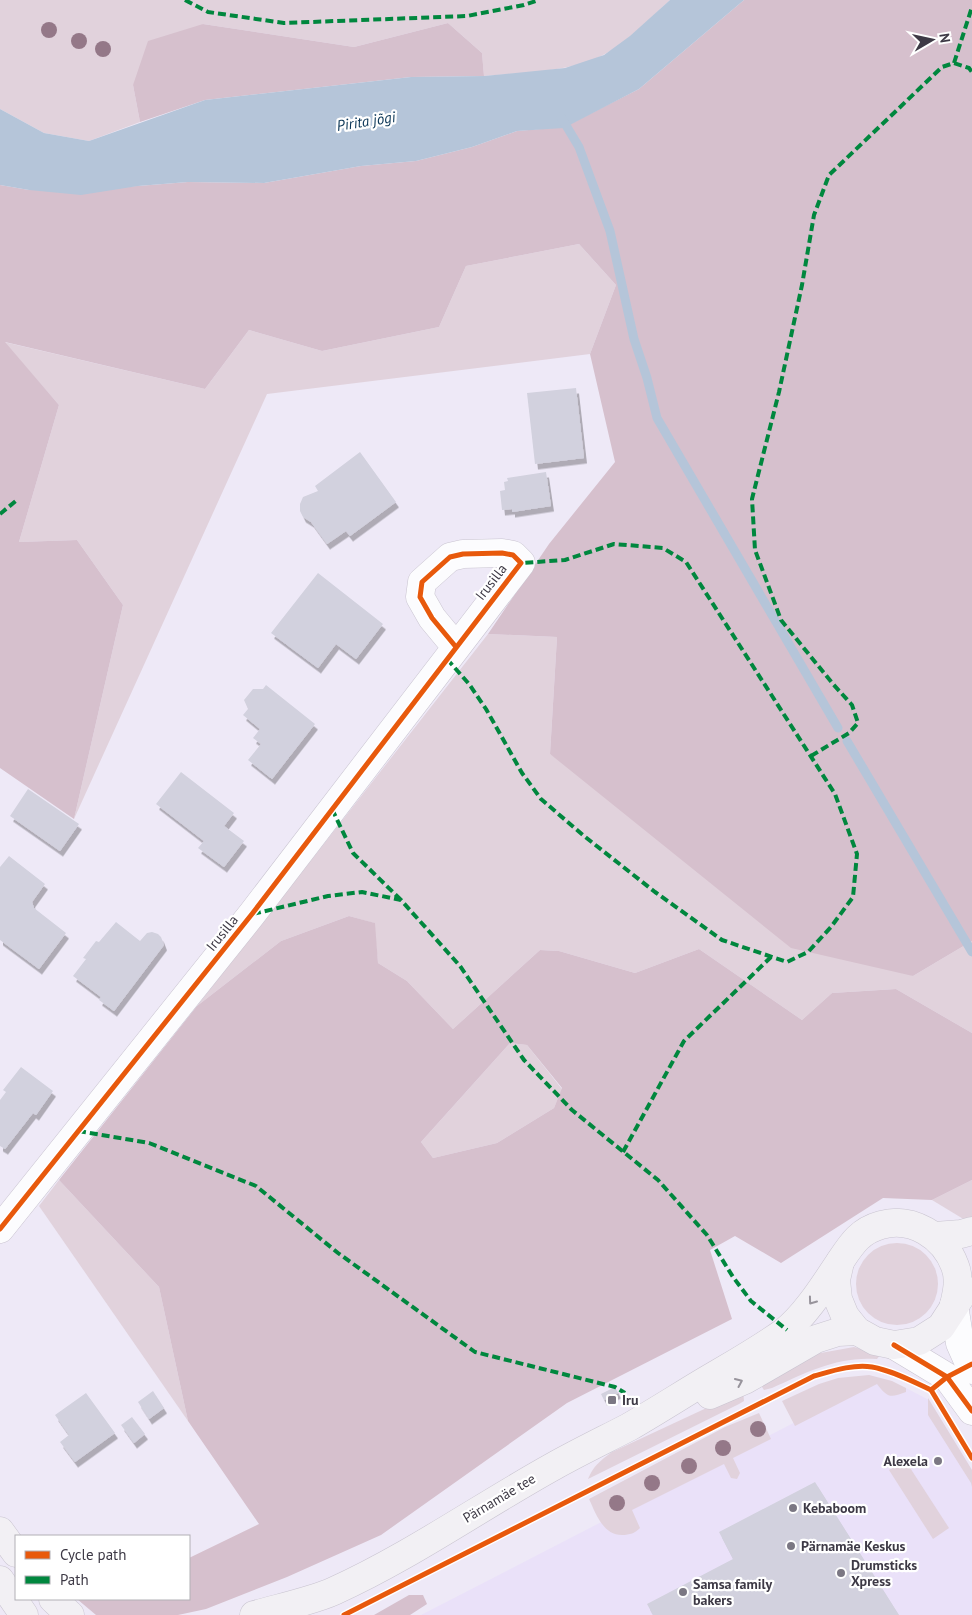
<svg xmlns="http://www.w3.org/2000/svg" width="972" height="1615" viewBox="0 0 972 1615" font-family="'PT Sans',sans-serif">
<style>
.built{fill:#eae1f9}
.green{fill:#e1d2dc}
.forest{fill:#d6c0cd;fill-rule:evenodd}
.water{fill:#b5c5d9}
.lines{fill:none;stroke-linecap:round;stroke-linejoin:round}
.stream{stroke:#b5c5d9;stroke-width:9}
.building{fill:#d2d1de;filter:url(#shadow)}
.minor-casing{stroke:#c9c4d0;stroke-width:29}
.secondary-casing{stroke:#c9c4d0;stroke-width:29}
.minor{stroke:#fcfcfe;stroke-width:28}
.secondary{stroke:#f2f0f4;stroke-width:28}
.quiet{stroke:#00873e;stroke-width:4;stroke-dasharray:8 4;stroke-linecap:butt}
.cycleway-casing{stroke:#fff;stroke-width:8}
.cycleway{stroke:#e8590c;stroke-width:5}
.tree{fill:#947888}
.oneway{stroke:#98949c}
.poi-dot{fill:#7b7783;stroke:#fff;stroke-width:2}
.labels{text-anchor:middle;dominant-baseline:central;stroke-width:4.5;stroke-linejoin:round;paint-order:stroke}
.street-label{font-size:14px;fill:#3d3945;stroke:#fff}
.poi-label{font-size:14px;font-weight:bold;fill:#3d3945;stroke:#fff;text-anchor:start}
.water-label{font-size:15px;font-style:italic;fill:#0a3555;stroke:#fff}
</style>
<defs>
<filter id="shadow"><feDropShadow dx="3" dy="5.5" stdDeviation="0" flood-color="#0004"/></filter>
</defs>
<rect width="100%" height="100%" fill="#eee9f7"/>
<path class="built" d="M875,1381L906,1388L929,1400L972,1470V1615H421Z"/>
<g class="green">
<path d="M0,0H670C649,19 629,41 605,54C573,72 520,73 484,76L482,53L448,23L354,47L203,24L133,85L140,122L89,141L44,133L0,109Z"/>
<path d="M579,244L616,285L590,354L267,394L74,819L123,605L77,540L19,542L59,405L4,342L205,389L249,330L322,351L439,327L466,266Z"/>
<path d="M488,634L557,637L550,754L913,976L972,941V1033L896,989L832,993L802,1020L699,949L635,973L559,951L540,950L453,1029L407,981L378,963L374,923L349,916L281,941L197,1006Z"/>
<path d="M510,1043L527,1045L562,1089L554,1108L497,1143L433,1158L421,1142Z"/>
<path d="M59,1180L159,1287L188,1421L39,1206Z"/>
<path d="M972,1180V1217L965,1220L932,1200Z"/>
<circle cx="897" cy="1284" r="41"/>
<path d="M854,1347L880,1355L877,1359C838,1356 807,1372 772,1388L764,1390L760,1384L815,1354Z"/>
<path d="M869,1375L892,1381L906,1388V1392C890,1398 888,1398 877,1384L795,1426L782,1401L819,1384L838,1378Z"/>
<path d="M743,1391L744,1401L739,1404L588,1479C593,1466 601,1460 612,1452Z"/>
<path d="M928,1398L972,1470V1487L971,1483L928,1415Z"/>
<path d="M759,1413L771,1439L733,1458L740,1473L737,1479L731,1478L724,1464L632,1510L640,1528C635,1533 630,1535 622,1535C603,1535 596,1514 589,1499L725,1427Z"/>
<path d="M905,1460L949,1528L933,1539L889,1470Z"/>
</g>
<g class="forest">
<path d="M744,0H972V941L913,976L791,948L550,754L557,637L488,634L549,544L615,462L590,354L616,285L579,244L466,266L439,327L322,351L249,330L205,389L5,342L59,405L19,542L77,540L123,605L74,819L0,768V185L29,190L138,186L188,182L264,183L361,166L416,161L472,147L517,131L564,127L639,89Z"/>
<path d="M448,23L482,53L484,76L411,77L205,100L140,122L133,85L148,41L203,24L354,47Z"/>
<path d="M349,916L375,923L378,963L407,981L453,1029L540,950L559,951L635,973L699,949L802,1020L832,993L896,989L972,1033V1180L932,1200L883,1198L781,1263L735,1236L710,1250L732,1319L567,1403L381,1535L287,1577L206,1609L178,1615H96L77,1599H189V1558L259,1524L188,1421L159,1287L59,1180L197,1006L281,941ZM510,1043L527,1045L562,1088L554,1108L497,1143L433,1158L421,1142Z"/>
<path d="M409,1595H423L427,1604L410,1615H374Z"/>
</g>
<path class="water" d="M670,0H744L639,89L564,128L517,131L472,147L416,161L361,166L264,183L188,182L138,186L81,195L29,190L0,185V109L44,133L89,141L205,100L411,77L484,76L565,68L604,55L630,36Z"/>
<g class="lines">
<g class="stream">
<path d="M561,117L579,147L610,231L634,339L647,378L657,418L838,728"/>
<path d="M847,741L972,952"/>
</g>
</g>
<g class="building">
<path d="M576,388L584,458L535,464L527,393Z"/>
<path d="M360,452L396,502L350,536L346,531L327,544L311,522L303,517L300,511V504L303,497L318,491L315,486Z"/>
<path d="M546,472L551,506L512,512V509L502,510L500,491L505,490L504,482L508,481L507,478Z"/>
<path d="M318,573L383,624L356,659L336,644L318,668L271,633Z"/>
<path d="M266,685L315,724L272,779L248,760L261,744L253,738L260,729L243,715L248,709L244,700L253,689H263Z"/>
<path d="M181,772L234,813L224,826L244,841L224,867L198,848L204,841L156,804Z"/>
<path d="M28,789L79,824L60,851L10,816Z"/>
<path d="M9,856L45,884L32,902L34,908L66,933L39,969L0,940V867Z"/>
<path d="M116,922L140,941L147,933L152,932L158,934L161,937L164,945L114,1011L99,1000L101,997L73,976L86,959L83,958L96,941L99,942Z"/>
<path d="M21,1067L53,1091L36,1115L33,1113L5,1149L0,1146V1100L6,1092L3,1090Z"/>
<path d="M615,1387L618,1393L604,1400L601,1394Z"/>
<path d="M153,1391L164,1408L149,1419L138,1402Z"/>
<path d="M86,1393L115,1433L75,1462L60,1442L69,1435L55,1415Z"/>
<path d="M132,1417L145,1434L134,1443L121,1425Z"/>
<path d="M815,1482L899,1615H653L647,1604L733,1559L719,1532Z"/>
</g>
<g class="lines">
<g class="minor-casing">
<g id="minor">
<path d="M0,1229L252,914L521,563L513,555L502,553L463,554L450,557L422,582L420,597L432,618L456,647"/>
<path d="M954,1305L960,1343L972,1370"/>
<path d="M894,1345L947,1377L972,1411"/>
</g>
</g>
<g class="secondary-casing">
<g id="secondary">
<path d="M935,1236L961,1234L972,1231"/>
<path d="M840,1262L836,1280L838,1299L845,1316L857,1331L875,1341L894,1345L919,1341L941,1327L965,1290"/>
<path d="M710,1395L745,1380L816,1339L838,1332L857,1331"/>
<path d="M0,1531L16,1553"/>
<path d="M0,1580L24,1615"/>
<path d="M53,1599L70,1615"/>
<path d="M254,1615C278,1608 312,1601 334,1591C411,1556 480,1507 554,1466C579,1452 604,1440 629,1427C655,1412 680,1396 705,1381C732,1365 759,1350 784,1332C805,1316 825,1284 839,1263C851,1245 859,1231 881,1225C912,1216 944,1236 955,1266C960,1279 957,1292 954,1305"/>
</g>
</g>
<use href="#minor" class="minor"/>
<use href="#secondary" class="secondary"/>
<g class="quiet">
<path d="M185,0L208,12L284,23L467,16L524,5L539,0"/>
<path d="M954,63L972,7"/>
<path d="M0,514L17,500"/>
<path d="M447,659L469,684L486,709L522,773L541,799L584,836L655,892L722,940L787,962L808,952L831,927L853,897L857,854L835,794L686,562L663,548L614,544L565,560L521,563"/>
<path d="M811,756L849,733L858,723L852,705L833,684L781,620L755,550L752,499L779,392L802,285L814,215L829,175L942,67L954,63L969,68L972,72"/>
<path d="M332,809L353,853L401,900"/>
<path d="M253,914L328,896L362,892L401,900L460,966L524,1060L572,1110L658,1180L707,1235L733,1277L751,1301L787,1330"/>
<path d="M78,1131L149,1143L256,1186L338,1253L475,1352L615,1387L625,1393"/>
<path d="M623,1152L684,1041L771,957"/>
</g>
<g class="cycleway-casing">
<g id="cycleway">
<path d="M0,1229L252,914L521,563L513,555L502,553L463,554L450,557L422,582L420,597L432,618L456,647"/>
<path d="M894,1345L947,1377L972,1411"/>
<path d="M931,1390L972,1458"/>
<path d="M344,1615L814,1376C832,1371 853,1364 872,1367C891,1370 914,1382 931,1390L947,1377L972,1364"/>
</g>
</g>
<use href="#cycleway" class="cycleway"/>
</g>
<g class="tree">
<circle cx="49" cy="30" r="8"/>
<circle cx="79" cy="41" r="8"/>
<circle cx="103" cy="49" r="8"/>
<circle cx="758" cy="1429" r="8"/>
<circle cx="723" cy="1448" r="8"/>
<circle cx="689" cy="1466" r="8"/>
<circle cx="652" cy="1483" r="8"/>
<circle cx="617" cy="1503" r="8"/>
</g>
<defs><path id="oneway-chevron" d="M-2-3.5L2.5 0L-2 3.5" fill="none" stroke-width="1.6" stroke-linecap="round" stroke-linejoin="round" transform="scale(1.25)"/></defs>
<g class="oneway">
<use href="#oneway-chevron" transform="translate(812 1301) rotate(126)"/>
<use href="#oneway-chevron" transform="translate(739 1382) rotate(-24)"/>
</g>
<g class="poi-dot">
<rect x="607" y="1395" width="10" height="10" rx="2.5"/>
<circle cx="938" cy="1461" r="5"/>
<circle cx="793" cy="1508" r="5"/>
<circle cx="791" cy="1546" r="5"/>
<circle cx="841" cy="1573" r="5"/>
<circle cx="683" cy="1592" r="5"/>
</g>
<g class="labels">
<g class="street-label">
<text transform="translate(491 582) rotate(-52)">Irusilla</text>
<text transform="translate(222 933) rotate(-51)">Irusilla</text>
<text transform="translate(499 1498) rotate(-31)">Pärnamäe tee</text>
</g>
<g class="poi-label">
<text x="622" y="1400">Iru</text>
<text x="928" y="1461" text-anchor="end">Alexela</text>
<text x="803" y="1508">Kebaboom</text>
<text x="801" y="1546">Pärnamäe Keskus</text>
<text x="851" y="1565">Drumsticks<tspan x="851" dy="16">Xpress</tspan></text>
<text x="693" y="1584">Samsa family<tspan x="693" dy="16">bakers</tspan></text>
</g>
<g class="water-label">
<text transform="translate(366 121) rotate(-9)">Pirita jõgi</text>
</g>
</g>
<rect x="15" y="1535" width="175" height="65" fill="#ffffff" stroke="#b1b0b5"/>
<rect x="25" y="1551" width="25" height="8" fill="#e8590c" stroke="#b1b0b5"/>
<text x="60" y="1560" font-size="15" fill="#3d3945">Cycle path</text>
<rect x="25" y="1576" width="25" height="8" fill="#00873e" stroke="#b1b0b5"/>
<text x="60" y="1585" font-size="15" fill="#3d3945">Path</text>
<g transform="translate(932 40) rotate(81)" stroke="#ffffff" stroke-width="4" paint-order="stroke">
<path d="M0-4L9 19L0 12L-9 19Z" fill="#3d3945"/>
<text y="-8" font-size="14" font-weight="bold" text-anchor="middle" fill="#3d3945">N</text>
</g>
</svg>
